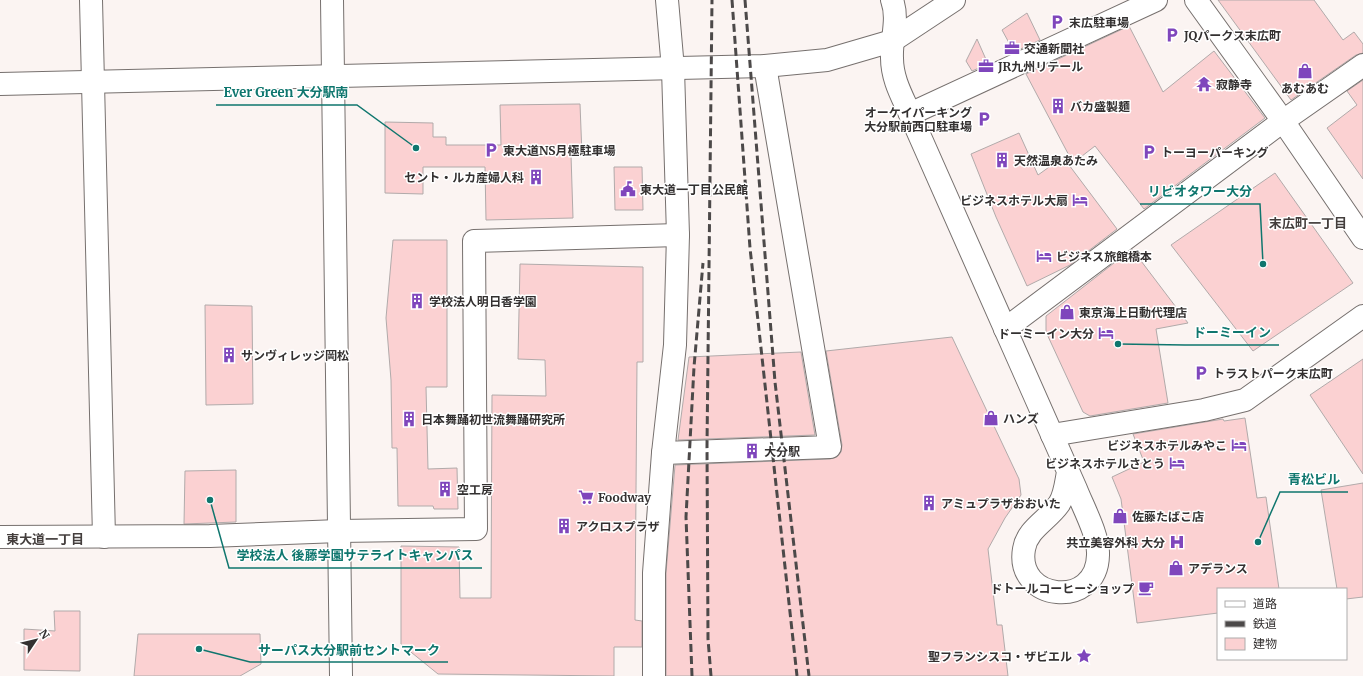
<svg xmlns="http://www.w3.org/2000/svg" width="1363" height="676" viewBox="0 0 1363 676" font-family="Merriweather,'Noto Sans JP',serif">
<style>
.building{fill:#fbd1d2;stroke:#b1aaaa}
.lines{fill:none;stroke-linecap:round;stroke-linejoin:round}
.minor-casing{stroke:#76706e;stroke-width:24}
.minor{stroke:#fff;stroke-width:22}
.rail{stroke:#4c4949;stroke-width:3;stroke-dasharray:8 4;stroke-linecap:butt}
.labels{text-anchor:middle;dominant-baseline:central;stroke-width:3;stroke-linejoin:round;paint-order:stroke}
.poi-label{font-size:12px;font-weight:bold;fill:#333030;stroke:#fff;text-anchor:start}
.neighbourhood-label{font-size:13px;font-weight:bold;fill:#443e3d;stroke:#fff}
.leader{fill:none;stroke:#0f766e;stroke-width:1.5}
.callout-dot{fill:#0f766e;stroke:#fff;stroke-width:1.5}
.callout-label{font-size:13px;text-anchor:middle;font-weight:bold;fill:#0f766e;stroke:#fff;stroke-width:3;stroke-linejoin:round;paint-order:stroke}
</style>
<rect width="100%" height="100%" fill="#fbf4f2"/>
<g class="building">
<path d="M1218,0H1314L1343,40L1354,32L1363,44V53L1356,55L1291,100Z"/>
<path d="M1027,13L1040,40L1014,52L1002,30Z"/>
<path d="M1129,26L1163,92L1214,51L1265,118L1144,209L1095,146L1073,163L1026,74Z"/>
<path d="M977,39L988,64L972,71L966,61Z"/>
<path d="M1363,80V179L1327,128L1357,105L1347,91Z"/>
<path d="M580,104L582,155H571L573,218L486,220L485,167H423V194L385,193V122L433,123V137H446V145H501L500,105Z"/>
<path d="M1019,133L1038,175L1063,157L1117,229L1070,265L1027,286L996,217L971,154Z"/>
<path d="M614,167H642L643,210H615Z"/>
<path d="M1275,173L1353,283L1253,351L1171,245Z"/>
<path d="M393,240H447V387H426L428,469L457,468L458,509H434L433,506H398L397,448H392L391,380L386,318Z"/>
<path d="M1132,249L1188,323L1156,329L1168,403L1090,416L1083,412L1046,332V316Z"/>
<path d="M520,264L643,267V362H637L635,620L642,621V647H614V676L438,674L401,644V546L459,547L460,598H491L492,395L546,396L545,360L518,359Z"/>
<path d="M205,305L252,306L253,404L206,405Z"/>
<path d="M952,337L1019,479L1021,495L1005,518L988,549L997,625H1002L1008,676H666V573L675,465L830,459L837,457L841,452L842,445L826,351Z"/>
<path d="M801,352L815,435L678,440L689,357Z"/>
<path d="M1363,359V474L1310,395Z"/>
<path d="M1245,418L1257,498L1266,497L1279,589H1218V613L1137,623L1121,499L1112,477L1144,462L1133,434L1223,419L1224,421Z"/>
<path d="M236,470V522L184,524L185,471Z"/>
<path d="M1363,483V597L1346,599V589H1337L1321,490Z"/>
<path d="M54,611H80V671L24,670V629L55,631Z"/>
<path d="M138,634H260L261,664L240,676H134Z"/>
</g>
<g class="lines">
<g class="minor-casing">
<g id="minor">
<path d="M91,0L104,537"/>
<path d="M332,0L341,676"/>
<path d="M892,0C899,19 891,39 892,58C892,79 902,96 910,114L1076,489C1083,507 1099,536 1098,555C1097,610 1015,601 1024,549C1027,529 1048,520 1059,504C1065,495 1066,482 1068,472"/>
<path d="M1196,0L1283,121L1363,238"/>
<path d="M0,84L765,66L827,60L892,41L954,0"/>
<path d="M910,114L1156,0"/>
<path d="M1005,329L1283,121L1363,65"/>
<path d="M1052,435L1204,410L1245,400L1363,316"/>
<path d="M663,453L830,447L765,66"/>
<path d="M0,537L210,536L339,531L476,529L474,241L678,235"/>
<path d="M654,676V573L663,453L675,345L678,235L673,69L667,0"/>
</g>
</g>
<use href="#minor" class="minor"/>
<g class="rail">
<path d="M732,0L750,248L797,676"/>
<path d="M745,0L775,382L809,676"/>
<path d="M692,676L686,517L694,367L703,263"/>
<path d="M711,676L708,639L707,446L712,0"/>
</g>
</g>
<defs>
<g id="parking-bare" transform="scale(1.2)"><path d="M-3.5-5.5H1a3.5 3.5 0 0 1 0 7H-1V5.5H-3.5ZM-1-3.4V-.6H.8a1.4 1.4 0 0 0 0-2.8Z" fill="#7f46bc" stroke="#fff" stroke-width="2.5" paint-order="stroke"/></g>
<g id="office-bare" transform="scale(1.2)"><path d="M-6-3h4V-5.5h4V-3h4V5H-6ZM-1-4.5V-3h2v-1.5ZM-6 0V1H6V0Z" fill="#7f46bc" stroke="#fff" stroke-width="2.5" paint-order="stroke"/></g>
<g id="shop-bare" transform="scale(1.2)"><path d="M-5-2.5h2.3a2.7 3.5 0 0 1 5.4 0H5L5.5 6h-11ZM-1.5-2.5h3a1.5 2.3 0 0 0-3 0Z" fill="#7f46bc" stroke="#fff" stroke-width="2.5" paint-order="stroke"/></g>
<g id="temple-bare" transform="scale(1.2)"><path d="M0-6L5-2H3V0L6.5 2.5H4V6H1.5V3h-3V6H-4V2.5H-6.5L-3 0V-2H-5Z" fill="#7f46bc" stroke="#fff" stroke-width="2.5" paint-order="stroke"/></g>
<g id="building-bare" transform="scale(1.2)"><path d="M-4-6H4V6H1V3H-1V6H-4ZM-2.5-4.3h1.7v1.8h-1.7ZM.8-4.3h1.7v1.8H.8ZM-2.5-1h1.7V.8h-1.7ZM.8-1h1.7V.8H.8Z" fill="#7f46bc" stroke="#fff" stroke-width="2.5" paint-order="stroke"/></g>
<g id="civic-bare" transform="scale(1.2)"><path d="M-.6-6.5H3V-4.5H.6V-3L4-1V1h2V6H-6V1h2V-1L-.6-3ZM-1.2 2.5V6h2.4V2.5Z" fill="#7f46bc" stroke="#fff" stroke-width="2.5" paint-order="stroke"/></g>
<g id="hotel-bare" transform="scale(1.2)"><path d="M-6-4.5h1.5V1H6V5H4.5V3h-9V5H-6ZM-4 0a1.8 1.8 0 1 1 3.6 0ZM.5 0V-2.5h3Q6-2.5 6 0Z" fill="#7f46bc" stroke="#fff" stroke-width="2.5" paint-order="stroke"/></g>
<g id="supermarket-bare" transform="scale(1.2)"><path d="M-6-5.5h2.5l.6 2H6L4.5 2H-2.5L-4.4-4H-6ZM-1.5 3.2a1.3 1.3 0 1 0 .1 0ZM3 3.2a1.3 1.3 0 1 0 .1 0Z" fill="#7f46bc" stroke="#fff" stroke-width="2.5" paint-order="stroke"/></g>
<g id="hospital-bare" transform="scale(1.2)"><path d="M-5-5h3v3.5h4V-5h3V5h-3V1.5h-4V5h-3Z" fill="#7f46bc" stroke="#fff" stroke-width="2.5" paint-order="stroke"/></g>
<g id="cafe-bare" transform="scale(1.2)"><path d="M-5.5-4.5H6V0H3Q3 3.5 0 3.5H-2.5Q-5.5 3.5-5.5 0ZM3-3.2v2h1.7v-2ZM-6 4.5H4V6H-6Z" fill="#7f46bc" stroke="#fff" stroke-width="2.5" paint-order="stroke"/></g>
<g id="sight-bare" transform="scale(1.2)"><path d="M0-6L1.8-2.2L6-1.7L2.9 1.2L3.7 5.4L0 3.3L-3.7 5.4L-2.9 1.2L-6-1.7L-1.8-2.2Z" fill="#7f46bc" stroke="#fff" stroke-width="2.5" paint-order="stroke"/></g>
</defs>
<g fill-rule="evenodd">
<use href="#parking-bare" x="1057" y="22"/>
<use href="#parking-bare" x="1172" y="35"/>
<use href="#office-bare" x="1012" y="48"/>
<use href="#office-bare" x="986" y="66"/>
<use href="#shop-bare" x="1305" y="71"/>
<use href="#temple-bare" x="1204" y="84"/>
<use href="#building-bare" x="1058" y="106"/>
<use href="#parking-bare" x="984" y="119"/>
<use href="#parking-bare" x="491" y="150"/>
<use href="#parking-bare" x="1149" y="152"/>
<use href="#building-bare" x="1002" y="160"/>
<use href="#building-bare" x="536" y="177"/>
<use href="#civic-bare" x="628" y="189"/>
<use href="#hotel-bare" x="1080" y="200"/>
<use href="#hotel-bare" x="1044" y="256"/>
<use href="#building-bare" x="417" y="301"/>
<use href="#shop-bare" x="1067" y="312"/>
<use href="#hotel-bare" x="1106" y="333"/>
<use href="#building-bare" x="229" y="355"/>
<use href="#parking-bare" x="1201" y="373"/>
<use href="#shop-bare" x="991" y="418"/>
<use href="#building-bare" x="409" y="419"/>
<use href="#hotel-bare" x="1239" y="445"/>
<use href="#building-bare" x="752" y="451"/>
<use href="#hotel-bare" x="1177" y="463"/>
<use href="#building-bare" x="445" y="489"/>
<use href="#supermarket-bare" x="586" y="497"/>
<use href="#building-bare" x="929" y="503"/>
<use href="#shop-bare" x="1120" y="516"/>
<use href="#building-bare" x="564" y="526"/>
<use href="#hospital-bare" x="1177" y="542"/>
<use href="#shop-bare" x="1176" y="568"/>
<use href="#cafe-bare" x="1146" y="588"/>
<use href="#sight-bare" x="1084" y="656"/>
</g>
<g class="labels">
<g class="poi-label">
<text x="1069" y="22">末広駐車場</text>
<text x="1184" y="35">JQパークス末広町</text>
<text x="1024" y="48">交通新聞社</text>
<text x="998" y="66">JR九州リテール</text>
<text x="1216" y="84">寂静寺</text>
<text x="1305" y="88" text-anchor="middle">あむあむ</text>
<text x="1070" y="106">バカ盛製麺</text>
<text x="972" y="112" text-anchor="end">オーケイパーキング<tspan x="972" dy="14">大分駅前西口駐車場</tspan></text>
<text x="503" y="150">東大道NS月極駐車場</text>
<text x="1161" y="152">トーヨーパーキング</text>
<text x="1014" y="160">天然温泉あたみ</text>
<text x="524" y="177" text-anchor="end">セント・ルカ産婦人科</text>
<text x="640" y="189">東大道一丁目公民館</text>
<text x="1068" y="200" text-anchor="end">ビジネスホテル大扇</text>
<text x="1056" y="256">ビジネス旅館橋本</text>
<text x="429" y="301">学校法人明日香学園</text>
<text x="1079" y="312">東京海上日動代理店</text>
<text x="1094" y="333" text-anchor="end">ドーミーイン大分</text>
<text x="241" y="355">サンヴィレッジ岡松</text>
<text x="1213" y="373">トラストパーク末広町</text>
<text x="1003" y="418">ハンズ</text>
<text x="421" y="419">日本舞踊初世流舞踊研究所</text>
<text x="1227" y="445" text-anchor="end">ビジネスホテルみやこ</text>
<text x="764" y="451">大分駅</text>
<text x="1165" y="463" text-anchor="end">ビジネスホテルさとう</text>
<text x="457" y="489">空工房</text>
<text x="598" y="497">Foodway</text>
<text x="941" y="503">アミュプラザおおいた</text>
<text x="1132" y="516">佐藤たばこ店</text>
<text x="576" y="526">アクロスプラザ</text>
<text x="1165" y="542" text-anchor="end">共立美容外科 大分</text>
<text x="1188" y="568">アデランス</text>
<text x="1134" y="588" text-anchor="end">ドトールコーヒーショップ</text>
<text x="1072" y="656" text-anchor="end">聖フランシスコ・ザビエル</text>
</g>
<g class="neighbourhood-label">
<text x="1308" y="223">末広町一丁目</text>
<text x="45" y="539">東大道一丁目</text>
</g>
</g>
<path class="leader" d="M416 148L357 105H216M1263 264L1260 204H1140M1118 344L1185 345H1279M1258 542L1280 492H1348M210 500L229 568H482M199 649L250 662H448"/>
<g class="callout-dot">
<circle cx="416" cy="148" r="4"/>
<circle cx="1263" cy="264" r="4"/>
<circle cx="1118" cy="344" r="4"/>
<circle cx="1258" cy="542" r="4"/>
<circle cx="210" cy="500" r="4"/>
<circle cx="199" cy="649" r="4"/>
</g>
<g class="callout-label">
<text x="286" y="97">Ever Green 大分駅南</text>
<text x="1200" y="196">リビオタワー大分</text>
<text x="1232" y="337">ドーミーイン</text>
<text x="1314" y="484">青松ビル</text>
<text x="355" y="560">学校法人 後藤学園サテライトキャンパス</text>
<text x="349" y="655">サーパス大分駅前セントマーク</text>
</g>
<rect x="1217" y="588" width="130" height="72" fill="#ffffff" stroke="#adacac"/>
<rect x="1225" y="601" width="20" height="6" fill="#ffffff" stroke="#adacac"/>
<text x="1253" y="608" font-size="12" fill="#333030">道路</text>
<rect x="1225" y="621" width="20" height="6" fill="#4c4949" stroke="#adacac"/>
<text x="1253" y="628" font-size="12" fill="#333030">鉄道</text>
<rect x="1225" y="638" width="20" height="12" fill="#fbd1d2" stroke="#adacac"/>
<text x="1253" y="648" font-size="12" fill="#333030">建物</text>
<g transform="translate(36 640) rotate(55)" stroke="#ffffff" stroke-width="3" paint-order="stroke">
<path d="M0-3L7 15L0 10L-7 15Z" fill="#333030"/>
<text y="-6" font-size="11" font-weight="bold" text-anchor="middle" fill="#333030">N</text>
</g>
</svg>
